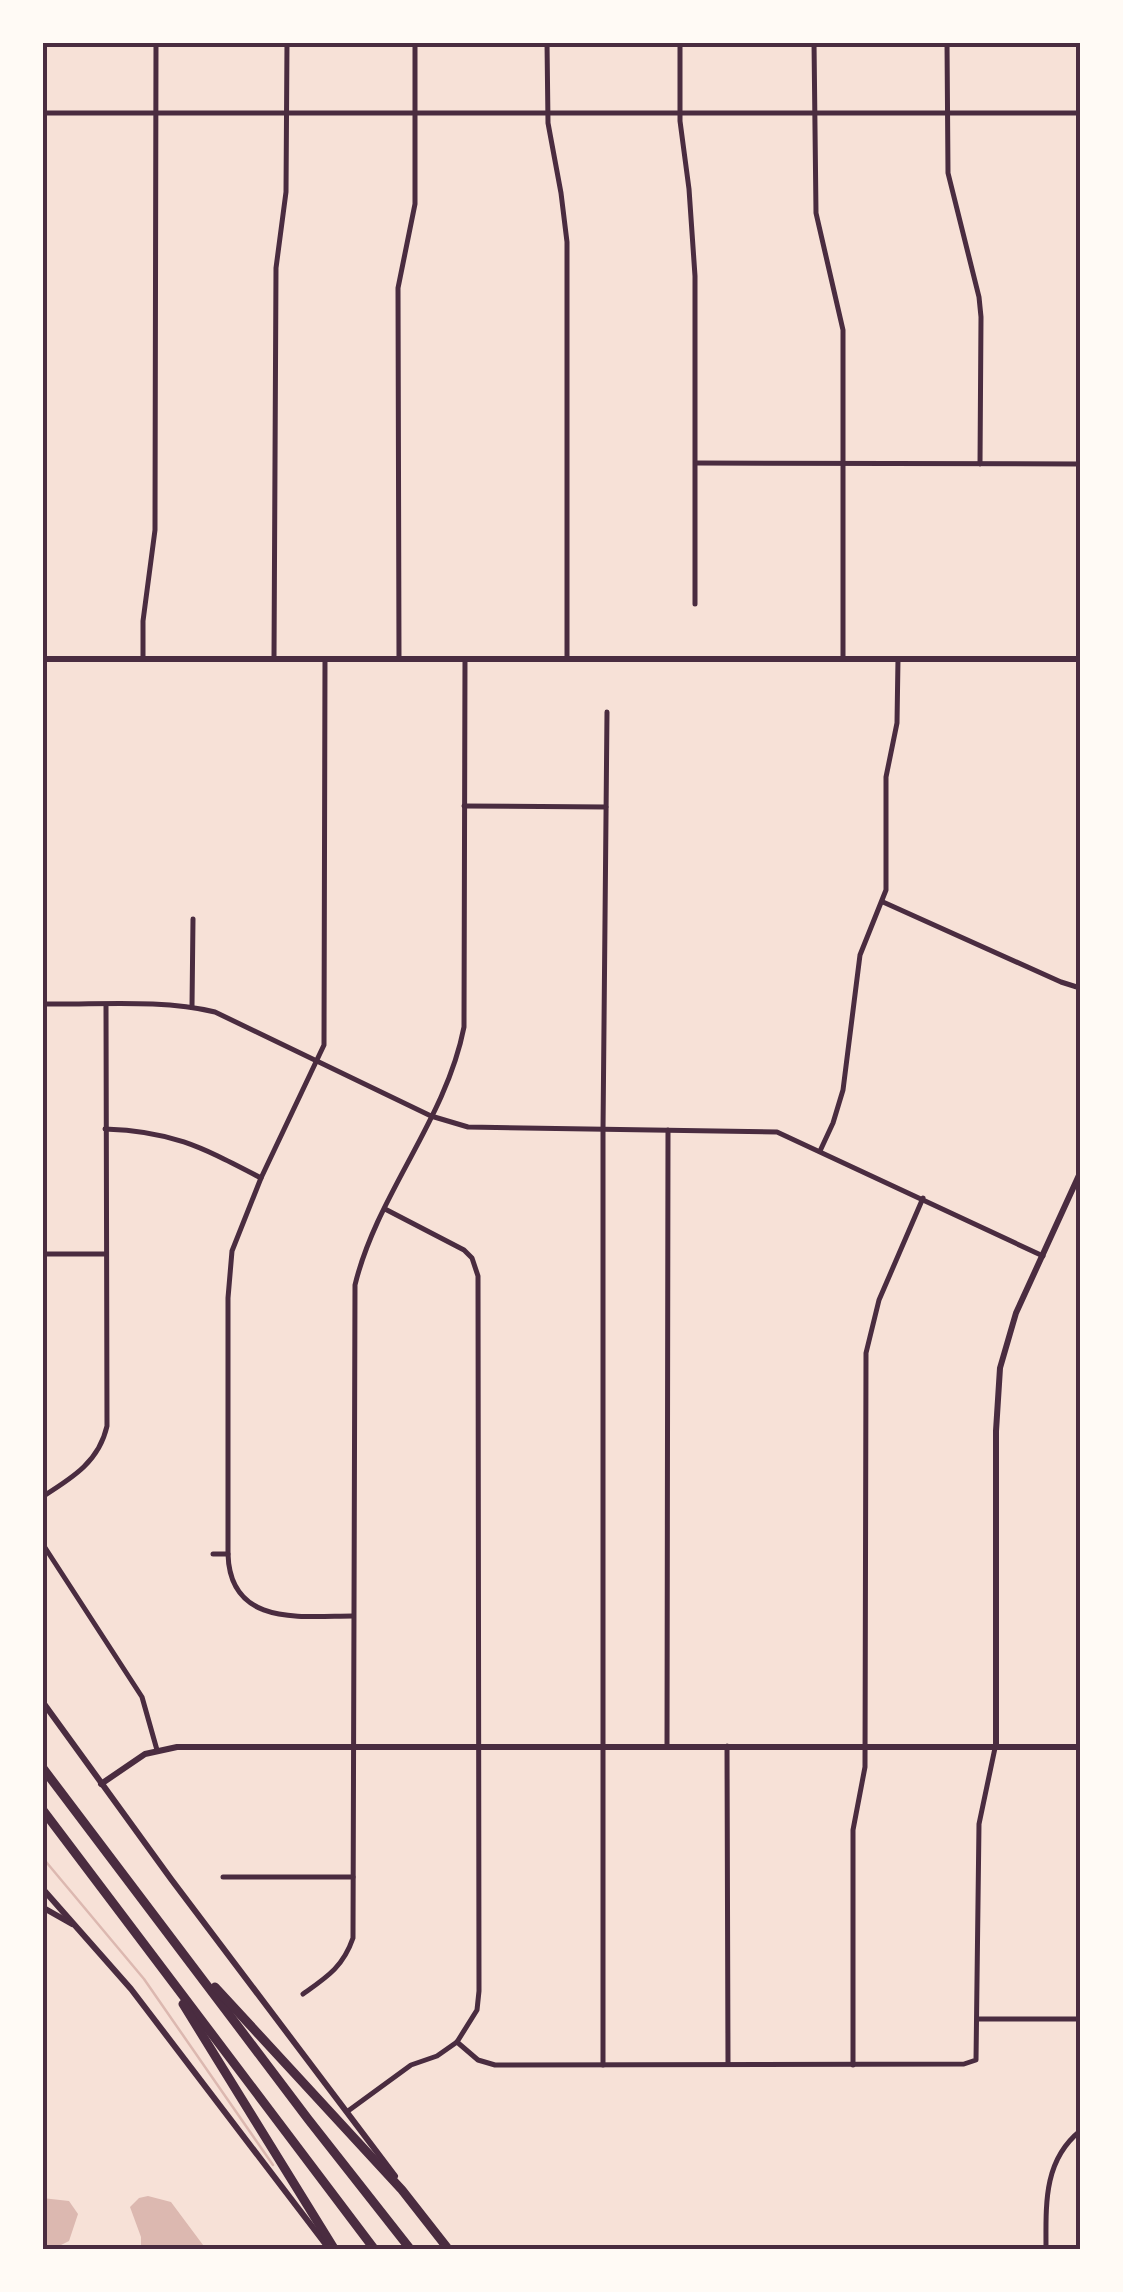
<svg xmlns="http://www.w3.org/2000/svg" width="1123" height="2292" viewBox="0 0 1123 2292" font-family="Barlow,sans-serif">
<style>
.water{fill:#dcb8b0}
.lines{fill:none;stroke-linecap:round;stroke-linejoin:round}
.stream{stroke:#dcb8b0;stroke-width:2.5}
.minor{stroke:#4a2c40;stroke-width:5}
.tertiary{stroke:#4a2c40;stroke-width:6}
.secondary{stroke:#4a2c40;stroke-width:6}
.motorway{stroke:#4a2c40;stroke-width:9}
.neatline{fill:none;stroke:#4a2c40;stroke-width:4}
</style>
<rect width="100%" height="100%" fill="#f7e1d7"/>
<g class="water">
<path d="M148,2196L171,2202L206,2249H141V2237L130,2207L139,2198Z"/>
<path d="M42,2198L69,2201L78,2214L69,2241L53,2249H43Z"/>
</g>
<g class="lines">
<path class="stream" d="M42,1857L144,1979L273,2165"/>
<g class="minor">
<path d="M547,42L548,123L561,193L567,242V659"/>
<path d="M680,42V121L689,189L695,276V604"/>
<path d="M814,42L816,213L843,330V659"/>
<path d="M947,42L948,173L979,297L981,317L980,464"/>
<path d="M42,113H1080"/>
<path d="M696,463L1080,464"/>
<path d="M143,659V621L155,530L156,42"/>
<path d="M274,659L276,268L286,192L287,42"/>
<path d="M325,659L324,1045L261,1178L232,1251L228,1298V1554C230,1627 301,1616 353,1616"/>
<path d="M399,659L398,288L415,204V42"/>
<path d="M464,806L606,807"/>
<path d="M883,902L1061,982L1080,988"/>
<path d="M42,1004C99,1005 160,999 215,1012L431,1116L468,1127L777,1132L1043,1256"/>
<path d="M192,1006L193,919"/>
<path d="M105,1129C173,1131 203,1148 261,1178"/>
<path d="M820,1151L833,1123L843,1090L860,955L886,890V777L897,723L898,659"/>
<path d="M42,1254H104"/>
<path d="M42,1497C72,1478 99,1462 107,1426L106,1005"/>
<path d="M42,1543L142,1697L157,1750"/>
<path d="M213,1554H228"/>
<path d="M667,1746L668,1130"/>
<path d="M727,1746L728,2063"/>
<path d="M223,1877H353"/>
<path d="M303,1994C327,1977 343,1967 353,1938L355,1285C377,1194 446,1120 464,1027L465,659"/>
<path d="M978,2019H1080"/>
<path d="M457,2042L478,2060L495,2065L964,2064L976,2060L979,1824L995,1748"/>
<path d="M603,2065V1130L607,712"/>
<path d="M853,2065V1830L865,1767L866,1353L879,1300L923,1198"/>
<path d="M348,2111L411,2065L437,2056L457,2042L477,2010L479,1991L478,1276L472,1258L464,1250L385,1209"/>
<path d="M1046,2250C1046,2205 1043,2161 1080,2131"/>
</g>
<g class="tertiary">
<path d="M996,1747V1431L1000,1368L1016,1313L1080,1173"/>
<path d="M101,1784L145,1754L177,1747H1080"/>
</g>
<g class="secondary">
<path d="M42,659H1080"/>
<path d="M42,1701L171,1879L395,2176"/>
<path d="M42,1888L131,1989L330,2250"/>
<path d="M42,1907L72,1924"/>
</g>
<g class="motorway">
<path d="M42,1767L308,2119L411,2250"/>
<path d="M42,1809L375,2250"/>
<path d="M215,1987L402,2190L449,2250"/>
<path d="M183,2004L335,2250"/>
</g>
</g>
<rect width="1123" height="2292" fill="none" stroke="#fffaf5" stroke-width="90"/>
<rect x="45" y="45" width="1033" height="2202" class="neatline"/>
</svg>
